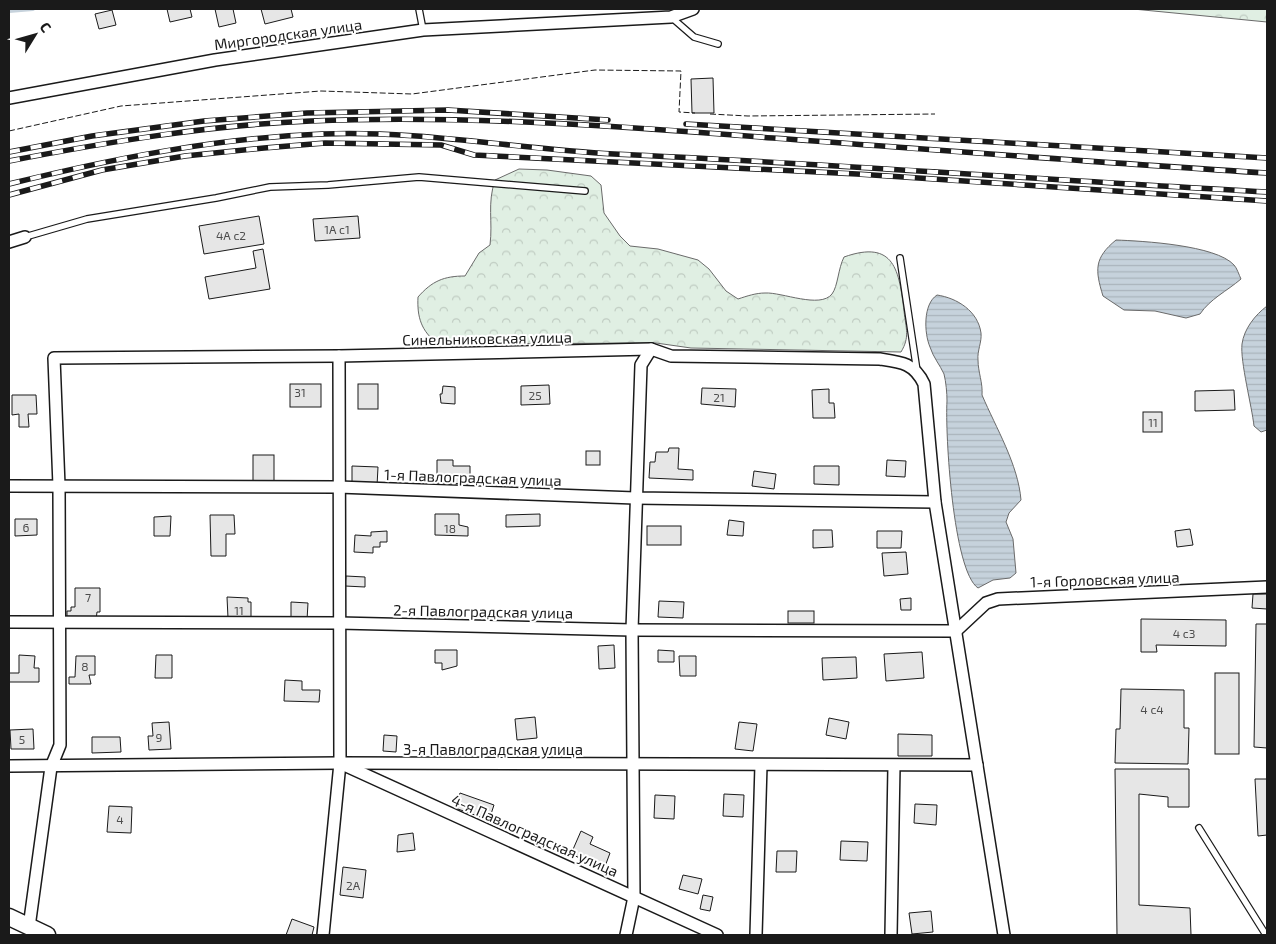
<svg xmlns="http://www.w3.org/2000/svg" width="1276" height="944" viewBox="0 0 1276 944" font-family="'Exo 2',sans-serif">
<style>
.forest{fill:url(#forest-crowns);stroke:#6a6a6a}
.water{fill:url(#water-rules);stroke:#6a6a6a}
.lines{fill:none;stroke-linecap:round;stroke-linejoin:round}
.stream{stroke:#c6d2dc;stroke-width:4}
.building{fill:#e6e6e6;stroke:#1a1a1a}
.lane-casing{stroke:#1a1a1a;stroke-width:8}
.street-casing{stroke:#1a1a1a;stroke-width:14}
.secondary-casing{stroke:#1a1a1a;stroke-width:19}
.lane{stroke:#fff;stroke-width:5.5}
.street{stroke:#fff;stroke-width:11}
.secondary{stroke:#fff;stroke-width:16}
.rail-casing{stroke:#1a1a1a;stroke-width:5.5}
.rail{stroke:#fff;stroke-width:4;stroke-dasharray:11;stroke-linecap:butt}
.fence{stroke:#1a1a1a;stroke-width:1;stroke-dasharray:6 2.5;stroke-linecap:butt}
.labels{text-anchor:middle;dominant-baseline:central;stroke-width:4;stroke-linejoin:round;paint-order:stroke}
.number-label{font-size:12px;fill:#4d4d4d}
.street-label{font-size:15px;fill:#1a1a1a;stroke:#fff}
</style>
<defs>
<pattern id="forest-crowns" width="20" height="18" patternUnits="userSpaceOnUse" patternTransform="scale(1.25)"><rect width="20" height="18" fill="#e0efe3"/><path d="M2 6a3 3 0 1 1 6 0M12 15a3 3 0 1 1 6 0" fill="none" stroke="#c0ccc2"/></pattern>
<pattern id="water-rules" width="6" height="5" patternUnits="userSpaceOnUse" patternTransform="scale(1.25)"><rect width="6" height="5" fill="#c6d2dc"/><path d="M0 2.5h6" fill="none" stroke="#aab4bc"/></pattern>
</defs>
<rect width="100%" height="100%" fill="#fff"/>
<g class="forest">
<path d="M1133,9H1267V22Z"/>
<path d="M519,169L547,170L591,176L601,185L604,213L620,236L630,246L658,249L698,260L709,269L726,291L738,299C747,296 756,293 765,293C782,292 820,309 832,294C838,286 838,269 844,257C895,239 899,271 904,311C906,329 910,337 901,352L691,348L656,343L438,344C421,331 417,317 418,297C432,281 444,276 465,276L479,253L490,245C493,221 487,204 495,180Z"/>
</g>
<g class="water">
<path d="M1116,240C1142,241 1216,245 1234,265C1237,268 1239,275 1241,279C1227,291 1210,299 1200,314L1186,318L1155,311L1124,310L1103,296C1095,270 1094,258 1116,240Z"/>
<path d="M937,295C957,298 978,311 981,333C982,342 977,351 978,360C978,372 983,383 982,395C996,428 1018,464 1021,500L1009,513L1006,522L1013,539L1016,573L1010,578L993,580L978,588C953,571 945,433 947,401C947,393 946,382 944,374C940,365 933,357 930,347C924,333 923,304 937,295Z"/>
<path d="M1267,306V430L1261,432L1254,426C1252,407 1240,361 1242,344C1244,329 1255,315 1267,306Z"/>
</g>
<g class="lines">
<path class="stream" d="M9,11L33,9"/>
</g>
<g class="building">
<path d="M167,9H190L192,17L170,22Z"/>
<path d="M215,9H233L236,23L219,27Z"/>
<path d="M261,9H291L293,17L265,24Z"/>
<path d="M112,10L116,25L99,29L95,14Z"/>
<path d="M713,78L714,113H692L691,79Z"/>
<path d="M259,216L264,244L204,254L199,226Z"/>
<path d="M358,216L360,238L315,241L313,219Z"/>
<path d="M263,249L270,289L209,299L205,277L256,268L253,251Z"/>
<rect x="290" y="384" width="31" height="23"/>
<rect x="358" y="384" width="20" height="25"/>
<path d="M549,385L550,404L521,405V386Z"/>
<path d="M443,386L455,387V404L441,403L440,394H442Z"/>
<path d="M702,388L736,389L735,407L701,404Z"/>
<path d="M829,389V403H834L835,418H813L812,390Z"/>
<path d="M1234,390L1235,410L1195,411V391Z"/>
<path d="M12,395H36L37,414H28L29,427H19V414L12,415Z"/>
<rect x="1143" y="412" width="19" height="20"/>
<path d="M669,448H679L678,469L693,470V480L649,478L650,462H655L656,452H668Z"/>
<rect x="586" y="451" width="14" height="14"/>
<rect x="253" y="455" width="21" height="29"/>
<path d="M437,460H453V466H470V484L437,483Z"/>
<path d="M887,460L906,461L905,477L886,476Z"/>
<path d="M352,466L378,467L377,486L352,485Z"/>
<path d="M814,466H839V485L814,484Z"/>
<path d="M754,471L776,474L774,489L752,486Z"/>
<path d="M435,514H459V525L468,527V536L435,535Z"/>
<path d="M540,514V526L506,527V515Z"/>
<path d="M210,515H234L235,534H226V556H211Z"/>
<path d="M171,516L170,536H154V517Z"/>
<path d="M15,519H37V535L15,536Z"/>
<path d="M729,520L744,522L743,536L727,535Z"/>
<rect x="647" y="526" width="34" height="19"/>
<path d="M1190,529L1193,545L1177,547L1175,531Z"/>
<path d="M813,530H832L833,547L813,548Z"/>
<path d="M387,531V542H380V547H373V553L354,552L355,535L371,536V532Z"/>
<path d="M877,531H902L901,548H877Z"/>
<path d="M906,552L908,574L884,576L882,553Z"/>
<path d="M346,576L365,577V587L345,586Z"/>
<path d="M75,588H100V612H97L96,620L67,619V611H71V607H75Z"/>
<path d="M1253,594H1267V609L1252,608Z"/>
<path d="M227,597L248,598V602H251V619L228,618Z"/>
<path d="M911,598V610H901L900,599Z"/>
<path d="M659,601L684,602L683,618L658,617Z"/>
<path d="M291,602L308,603L307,620L291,619Z"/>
<rect x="788" y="611" width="26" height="12"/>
<path d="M1141,619L1226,620V646L1156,645L1157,652H1141Z"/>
<path d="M1256,624H1267V748L1254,747Z"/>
<path d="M614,645L615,668L599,669L598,646Z"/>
<path d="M435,650H457V666L442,670V663H435Z"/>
<path d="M658,650L674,651V662H658Z"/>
<path d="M922,652L924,678L886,681L884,654Z"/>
<path d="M19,655L35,656L34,668H39V682H9V673H19Z"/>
<path d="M156,655H172V678H155Z"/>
<path d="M76,656H95V675H89L91,684H69V677H75Z"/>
<path d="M679,656H696V676H680Z"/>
<path d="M856,657L857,678L823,680L822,658Z"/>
<rect x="1215" y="673" width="24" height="81"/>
<path d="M285,680L302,681V690H320L319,702L284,701Z"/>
<path d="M1121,689L1184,690V728H1189L1188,764L1115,763L1116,729H1120Z"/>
<path d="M535,717L537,738L517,740L515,719Z"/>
<path d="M829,718L849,722L846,739L826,735Z"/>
<path d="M169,722L171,749L149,750L148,736H153L152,723Z"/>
<path d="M739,722L757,724L753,751L735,749Z"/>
<path d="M33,729L34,749H11L10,730Z"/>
<path d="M898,734L932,735V756H898Z"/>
<path d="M384,735L397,736L396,752L383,751Z"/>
<path d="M92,737H120L121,752L92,753Z"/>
<path d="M1115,769H1189V807H1168V797L1139,794V905L1190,908L1191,935H1117Z"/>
<path d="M1255,779H1267V835L1258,836Z"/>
<path d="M460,793L494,805L489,820L455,808Z"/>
<path d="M724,794L744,795L743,817L723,816Z"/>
<path d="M655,795L675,796L674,819L654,818Z"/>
<path d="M915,804L937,805L936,825L914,823Z"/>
<path d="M109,806L132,807L131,833L107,832Z"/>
<path d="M581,831L593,837L590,844L610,853L604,869L571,854Z"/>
<path d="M413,833L415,850L397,852L398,835Z"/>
<path d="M841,841L868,842L867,861L840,860Z"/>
<path d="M777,851H797L796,872H776Z"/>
<path d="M343,867L366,870L363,898L340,895Z"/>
<path d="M683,875L702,879L698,894L679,889Z"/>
<path d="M703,895L713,897L710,911L700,909Z"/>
<path d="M931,911L933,932L912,934L909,913Z"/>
<path d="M292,919L314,927L312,935H286Z"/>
</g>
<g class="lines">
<g class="lane-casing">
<g id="lane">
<path d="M419,9L423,30"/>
<path d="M671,17L694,37L718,44"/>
<path d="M25,237L87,219L216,198L270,187L328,185L419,177L585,191"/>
<path d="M900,258L917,371"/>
<path d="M1199,828L1266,935"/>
</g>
</g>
<g class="street-casing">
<g id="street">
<path d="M9,98L215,60L423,30L671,17L693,9"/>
<path d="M9,242L25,237"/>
<path d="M9,486L338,487L635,498L935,502"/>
<path d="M9,622L339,623L632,630L956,631L986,603L998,599L1267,587"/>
<path d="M344,765L717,935"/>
<path d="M9,766L340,763L977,765"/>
<path d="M29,927L51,767L60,745L59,486L54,358L339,356L651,349L671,356L880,359C901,362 914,363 924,384L935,502L1004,935"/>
<path d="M323,935L340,763L339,356"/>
<path d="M626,935L634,897L632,630L641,365L651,349"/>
<path d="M756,935L761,765"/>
<path d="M891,935L894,766"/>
</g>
</g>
<g class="secondary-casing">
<path id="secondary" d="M9,917L47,935"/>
</g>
<use href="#lane" class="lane"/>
<use href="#street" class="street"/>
<use href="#secondary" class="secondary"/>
<g class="rail-casing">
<g id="rail">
<path d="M686,124L1267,158"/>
<path d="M9,152L92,136L204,121L307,113L448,110L608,120"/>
<path d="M9,161C108,142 209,125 311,121C465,115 619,126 773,138C938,150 1103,163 1267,173"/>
<path d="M9,184C111,159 216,138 322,134C420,130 516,149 614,154C832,164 1049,180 1267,192"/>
<path d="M9,195L102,170L185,156L264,148L325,143L441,145L474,155L857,174L1267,201"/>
</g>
</g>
<use href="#rail" class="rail"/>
<g class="fence">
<path d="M710,114L748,116L935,114"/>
<path d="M9,131L121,106L321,91L412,94L595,70L681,71L679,112L695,113"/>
</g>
</g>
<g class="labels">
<g class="number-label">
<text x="337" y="229">1А с1</text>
<text x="231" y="235">4А с2</text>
<text x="300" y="392">31</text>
<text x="535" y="395">25</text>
<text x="719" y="397">21</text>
<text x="1153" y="422">11</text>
<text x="26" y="527">6</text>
<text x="450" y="528">18</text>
<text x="88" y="597">7</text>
<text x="239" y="610">11</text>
<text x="1184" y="633">4 с3</text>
<text x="85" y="666">8</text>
<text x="1152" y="709">4 с4</text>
<text x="159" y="737">9</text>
<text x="22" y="739">5</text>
<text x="120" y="819">4</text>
<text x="353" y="885">2А</text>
</g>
<g class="street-label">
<text transform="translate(288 34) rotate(-8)">Миргородская улица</text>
<text transform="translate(487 338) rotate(-1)">Синельниковская улица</text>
<text transform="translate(473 477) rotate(2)">1-я Павлоградская улица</text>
<text transform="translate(1105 579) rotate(-2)">1-я Горловская улица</text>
<text transform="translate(483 611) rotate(1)">2-я Павлоградская улица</text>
<text x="493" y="749">3-я Павлоградская улица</text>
<text transform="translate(535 835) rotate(24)">4-я Павлоградская улица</text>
</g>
</g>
<rect width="1276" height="944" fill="none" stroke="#1a1a1a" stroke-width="20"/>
<g transform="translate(35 35) rotate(53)" stroke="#ffffff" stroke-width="4" paint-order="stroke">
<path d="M0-4L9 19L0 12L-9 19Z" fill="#1a1a1a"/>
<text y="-8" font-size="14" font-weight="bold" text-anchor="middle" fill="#1a1a1a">С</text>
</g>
</svg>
